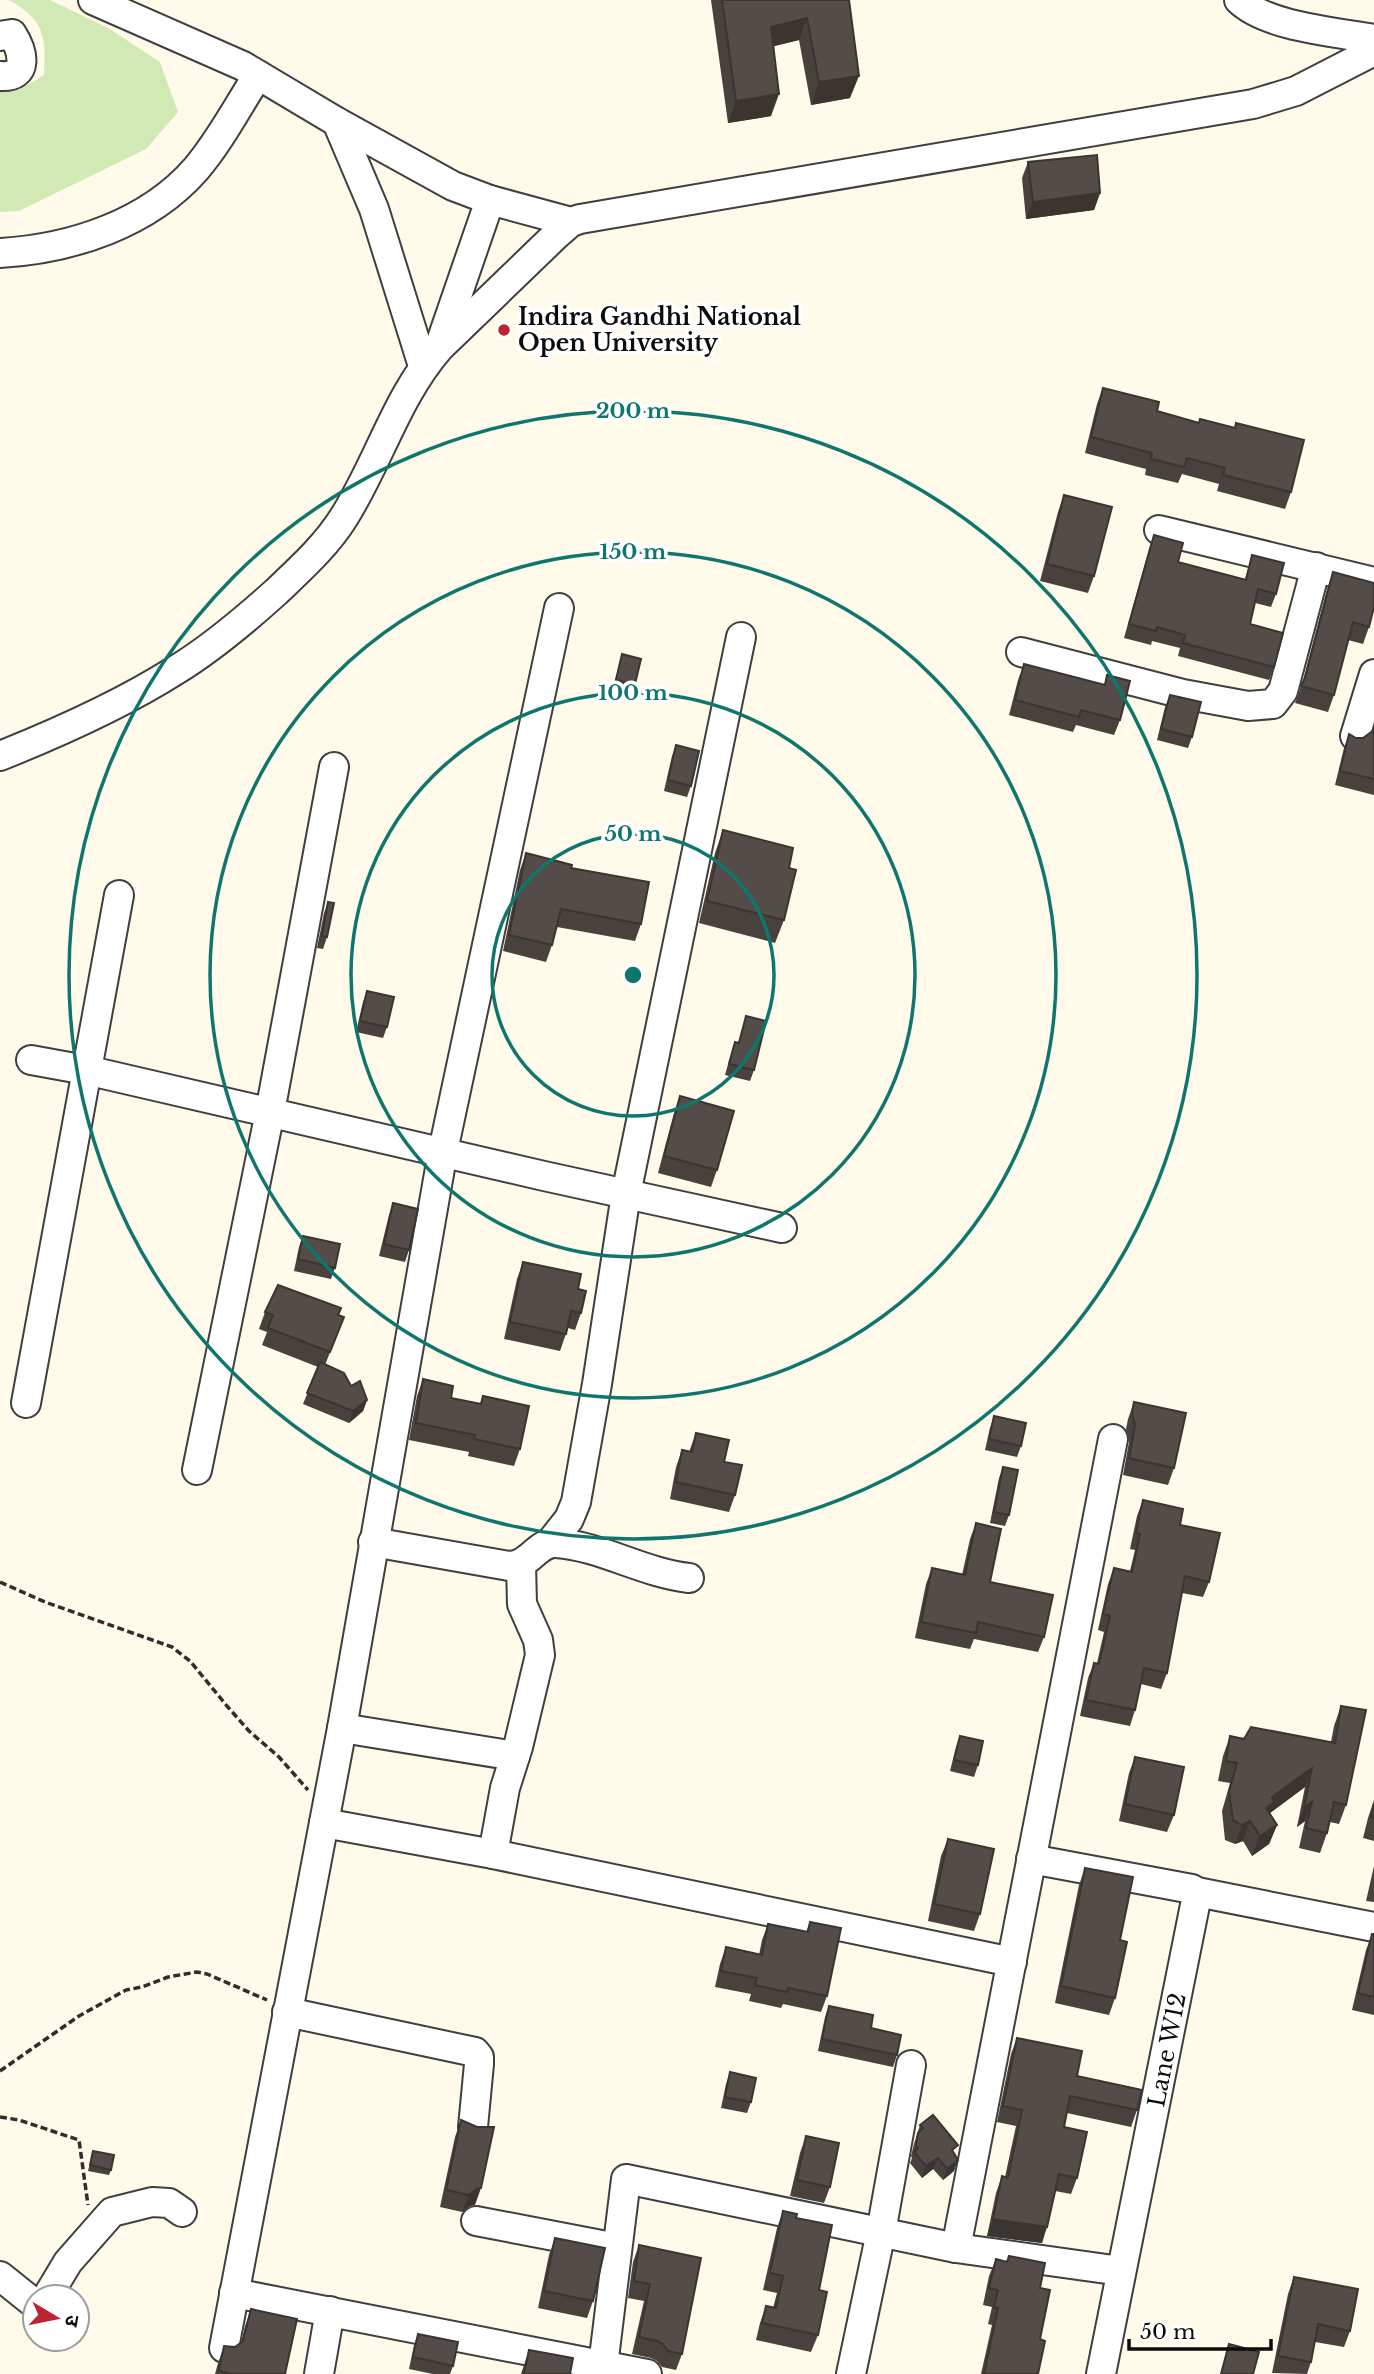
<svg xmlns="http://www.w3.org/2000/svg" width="1374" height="2374" viewBox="0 0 1374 2374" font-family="'Libre Baskerville','Noto Sans Devanagari',serif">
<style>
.green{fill:#d1e9b5}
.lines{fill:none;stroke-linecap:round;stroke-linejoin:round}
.minor-casing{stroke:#3f3f3f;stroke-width:32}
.path{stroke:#2e2e2e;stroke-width:3.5;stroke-dasharray:7 3.5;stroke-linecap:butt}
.minor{stroke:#fff;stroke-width:28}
.wall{fill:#48413e}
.shaded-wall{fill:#3b3532}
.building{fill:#544c48;stroke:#3b3532;stroke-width:2}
.ring{fill:none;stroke:#0f766e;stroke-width:3.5}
.poi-dot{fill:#bb2430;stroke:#fff;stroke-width:2.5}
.labels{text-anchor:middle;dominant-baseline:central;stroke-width:7;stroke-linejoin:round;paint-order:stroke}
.poi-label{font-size:23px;font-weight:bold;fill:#0c0c0c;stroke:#fff;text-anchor:start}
.street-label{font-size:23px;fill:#0c0c0c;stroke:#fff}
.centre{fill:#0f766e;stroke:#fff;stroke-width:3.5}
.ring-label{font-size:21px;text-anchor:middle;font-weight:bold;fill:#0f766e;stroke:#fff;stroke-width:7;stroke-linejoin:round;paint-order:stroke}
</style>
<rect width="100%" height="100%" fill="#fffaea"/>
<path class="green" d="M9,0H50L108,28L160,62L178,112L146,149L19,211L0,212V90L4,87L19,90L44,75C46,37 45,20 9,0Z"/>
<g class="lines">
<g class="minor-casing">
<g id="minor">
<path d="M93,0L243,66L337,122L453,186L490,200L571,222"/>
<path d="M1239,0C1267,27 1336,32 1374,39"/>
<path d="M0,36L12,34C23,51 30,78 0,76"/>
<path d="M337,122L374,209L423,366"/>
<path d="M0,253C71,249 148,224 196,169C220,141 238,106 258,75"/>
<path d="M441,342L490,200"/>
<path d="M1159,530L1374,582"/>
<path d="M1021,652L1183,694L1248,706L1273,704L1283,691L1316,567"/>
<path d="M1355,736L1374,674"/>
<path d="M0,756C60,732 121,705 176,670C212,648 245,620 276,592C300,569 326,546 344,517C379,462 396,397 440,347L555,236L571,222L580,219L1253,104L1296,91L1374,51"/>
<path d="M31,1060L86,1070L544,1176L782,1228"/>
<path d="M26,1403L119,895"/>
<path d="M197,1470L270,1112L334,767"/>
<path d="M373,1542L509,1566C531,1565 537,1542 556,1543C601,1546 643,1573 689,1578"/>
<path d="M550,1543L569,1519L576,1502L597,1384L626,1194L741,637"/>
<path d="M342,1728L515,1756"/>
<path d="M324,1823L493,1854L1012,1962"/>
<path d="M493,1854L505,1788L518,1747L540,1655L538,1640L522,1604L521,1564"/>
<path d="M1031,1859L1192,1889L1197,1895L1101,2374"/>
<path d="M1197,1892L1374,1927"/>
<path d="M287,2012L475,2052L479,2057V2064L473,2127"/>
<path d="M476,2221L617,2248"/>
<path d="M956,2248L1113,1439"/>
<path d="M0,2276L35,2304"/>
<path d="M234,2293L647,2374"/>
<path d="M47,2297L68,2262L112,2212L152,2202L169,2203L182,2212"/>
<path d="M224,2348L342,1728L443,1151L559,608"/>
<path d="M603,2366L626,2179L956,2248L1121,2271"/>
<path d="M319,2374L330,2311"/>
<path d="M851,2374L881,2232L911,2065"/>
</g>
</g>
<g class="path">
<path d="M0,1582L45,1602L172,1647L190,1661L227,1706L249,1731L279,1757L308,1790"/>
<path d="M0,2071L79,2016L126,1990L142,1987L168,1977L197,1972L207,1974L267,2000"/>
<path d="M0,2117L19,2120L79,2140L88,2205"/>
</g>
<use href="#minor" class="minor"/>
</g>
<g class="wall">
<path d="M711,0H849L850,98L811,105L799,40L773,46L771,116L728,123Z"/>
<path d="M1028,162L1100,193L1094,210L1026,219L1022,178Z"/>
<path d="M1103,388L1157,411L1291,492L1285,509L1217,491L1219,484L1182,474L1178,483L1145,475L1146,469L1085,453L1097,404Z"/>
<path d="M1064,495L1094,576L1088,593L1040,581L1058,512Z"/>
<path d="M1154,535L1178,562L1245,579L1252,555L1276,594L1271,607L1255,603L1250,624L1274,667L1269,680L1178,656L1180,648L1152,641L1151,645L1124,638L1149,549Z"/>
<path d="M1333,572L1369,627L1363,644L1348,640L1334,695L1328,712L1295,703L1302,684L1327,589Z"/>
<path d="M622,654L635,684L630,696L612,691Z"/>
<path d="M1024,664L1104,685L1107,675L1120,720L1114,735L1076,725L1073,732L1009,715L1018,680Z"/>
<path d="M1170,695L1192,737L1188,748L1157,740L1165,707Z"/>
<path d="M1374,730V795L1335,785L1344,748L1349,734L1356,738H1363Z"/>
<path d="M676,745L691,786L687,797L664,791L672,756Z"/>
<path d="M723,830L789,868L784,920L775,943L699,923L715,853Z"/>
<path d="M526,853L571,868L641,924L635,941L557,927L552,945L546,962L503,951L520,870Z"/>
<path d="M328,902L327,937L323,949L317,948L324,913Z"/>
<path d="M367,991L387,1027L383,1038L356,1032L363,1002Z"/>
<path d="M746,1016L754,1070L750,1081L725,1075L731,1054L735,1042L738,1043Z"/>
<path d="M680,1096L717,1170L711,1187L658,1173L674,1113Z"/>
<path d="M393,1203L409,1250L405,1262L379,1256L389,1215Z"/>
<path d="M303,1236L335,1268L331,1279L294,1271L299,1247Z"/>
<path d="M523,1262L578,1289L581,1313L575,1330L568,1328L560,1351L504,1339L517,1279Z"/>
<path d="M265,1312L339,1315L344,1317L325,1365L367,1400L363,1411L349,1423L303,1404L318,1367L262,1345L267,1332L259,1329Z"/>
<path d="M423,1379L451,1398L480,1404L483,1396L520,1449L514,1466L468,1456L469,1452L409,1440L417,1396Z"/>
<path d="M1134,1402L1174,1468L1168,1485L1123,1475L1129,1442L1126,1429L1128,1419Z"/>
<path d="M994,1416L1021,1446L1017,1457L985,1450L990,1428Z"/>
<path d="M696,1433L735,1495L729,1512L670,1499L676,1467L682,1450L689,1452Z"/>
<path d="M1003,1467L1009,1515L1005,1526L990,1523L999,1478Z"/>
<path d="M1143,1500L1180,1525L1209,1582L1203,1597L1182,1593L1167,1673L1161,1689L1141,1684L1135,1710L1130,1726L1080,1716L1088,1678L1094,1663H1097L1104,1632L1098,1630L1108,1584L1114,1568L1130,1571L1135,1550L1130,1549L1137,1516Z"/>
<path d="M976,1523L990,1582L1044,1637L1038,1652L974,1639L970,1649L915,1638L926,1584L932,1568L962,1575L970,1539Z"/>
<path d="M1341,1706L1346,1805L1339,1824L1330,1822L1327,1833L1320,1853L1299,1848L1305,1821L1297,1827L1305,1787L1270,1813L1277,1825L1269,1844L1252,1856L1243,1841L1235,1844L1225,1840L1222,1811L1230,1783L1218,1781L1223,1756L1230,1736L1244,1739L1331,1742L1334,1726Z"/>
<path d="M960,1736L978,1765L974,1777L950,1771L956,1747Z"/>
<path d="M1135,1757L1174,1815L1167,1832L1119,1821L1129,1773Z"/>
<path d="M1374,1800V1841L1363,1838L1368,1818Z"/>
<path d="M948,1839L980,1914L974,1931L928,1921L941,1856Z"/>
<path d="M1374,1866V1902L1366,1901Z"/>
<path d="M1085,1868L1120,1940L1115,1998L1109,2015L1055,2003L1079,1885Z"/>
<path d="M810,1922L827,1996L821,2012L783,2004L781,2008L749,2001L751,1994L715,1987L720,1964L726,1947L759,1955L762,1940L768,1924L806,1932Z"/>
<path d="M1372,1934H1374V2015L1352,2010L1366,1950Z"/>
<path d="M829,2006L871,2028L897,2055L893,2067L818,2051L825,2017Z"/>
<path d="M1017,2038L1077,2076L1137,2110L1131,2127L1067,2113L1064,2127L1077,2178L1071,2194L1055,2191L1042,2243L987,2236L996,2193L1002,2176L1005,2177L1016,2126L997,2122L1011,2054Z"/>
<path d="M730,2072L751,2102L747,2113L721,2108L726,2084Z"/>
<path d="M461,2120L475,2205L470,2206L462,2212L440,2207L455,2137Z"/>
<path d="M920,2125L955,2154L954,2171L943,2180L933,2169L922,2178L910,2163L912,2158L911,2156L914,2144Z"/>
<path d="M806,2136L830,2187L824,2203L790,2196L800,2153Z"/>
<path d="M93,2151L111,2170L109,2175L88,2171Z"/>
<path d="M783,2211L796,2218L819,2290L818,2335L811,2352L756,2340L760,2323L766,2306L773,2308L777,2293L763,2290L777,2228Z"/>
<path d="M555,2238L593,2301L587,2318L538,2308L549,2255Z"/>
<path d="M639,2245L682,2354L676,2370L662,2367L657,2361L651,2358L632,2354L644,2301L628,2298L633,2262Z"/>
<path d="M1009,2256L1040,2288V2339L1038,2374H981L992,2325L988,2324L992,2307L983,2305L989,2276L996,2259L1007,2262Z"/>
<path d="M1294,2277L1350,2331L1344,2347L1315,2342L1311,2362L1307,2374L1272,2373L1288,2294Z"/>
<path d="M251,2309L285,2374H215L218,2363L224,2346L235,2347L241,2343L245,2326Z"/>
<path d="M418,2334L453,2366L450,2374H433L409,2369L414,2345Z"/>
<path d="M529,2350L570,2374H521Z"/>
</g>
<g class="shaded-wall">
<path d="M807,18L799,40L763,49L771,27Z"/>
<path d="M859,76L850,98L811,105L819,82Z"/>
<path d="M779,94L771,116L728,123L736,101Z"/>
<path d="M1100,193L1094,210L1026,219L1033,202Z"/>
<path d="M367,1400L363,1411L349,1423L353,1411Z"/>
<path d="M1312,1768L1305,1787L1270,1813L1267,1822L1266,1808L1272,1797Z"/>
<path d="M1312,1802L1305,1821L1297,1827L1304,1807Z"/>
<path d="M1250,1821L1243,1841L1235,1844L1242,1825Z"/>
<path d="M1277,1825L1269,1844L1252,1856L1260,1836Z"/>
<path d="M938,2158L933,2169L922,2178L926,2166Z"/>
<path d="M958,2160L954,2171L943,2180L947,2169Z"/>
<path d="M481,2188L475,2205L470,2206L462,2212L469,2195L476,2189Z"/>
<path d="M993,2219L1047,2227L1042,2243L987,2236Z"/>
</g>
<g class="building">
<path d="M722,0H849L859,76L819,82L807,18L771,27L779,94L736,101Z"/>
<path d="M1097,155L1100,193L1033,202L1028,162Z"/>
<path d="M1103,388L1159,402L1157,411L1199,423L1200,419L1235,428L1236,423L1304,440L1291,492L1223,475L1225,468L1187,458L1184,467L1151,459L1152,453L1091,437Z"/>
<path d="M1064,495L1112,507L1094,576L1047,564Z"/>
<path d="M1154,535L1183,543L1178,562L1246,580L1252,555L1284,563L1276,594L1258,589L1250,624L1283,633L1274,667L1183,643L1185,635L1157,627L1156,631L1129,624Z"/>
<path d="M1333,572L1374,583V607L1369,627L1353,622L1334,695L1301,686L1305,678Z"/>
<path d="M622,654L641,659L635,684L616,680Z"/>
<path d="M1024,664L1105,685L1107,675L1130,681L1120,720L1081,710L1079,717L1015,700Z"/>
<path d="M1170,695L1201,702L1192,737L1161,729Z"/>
<path d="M1374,730V779L1340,771L1349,734L1356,738H1363Z"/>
<path d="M676,745L699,751L691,786L668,780Z"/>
<path d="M723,830L793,848L789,868L796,870L784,920L707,901Z"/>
<path d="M526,853L572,865L571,868L649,882L641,924L561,909L552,945L509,935Z"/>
<path d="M328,902L334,903L327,937L322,936Z"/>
<path d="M367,991L394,997L387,1027L360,1021Z"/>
<path d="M746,1016L766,1021L754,1070L729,1064L735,1042L739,1043Z"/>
<path d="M680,1096L734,1111L717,1170L664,1156Z"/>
<path d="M393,1203L418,1209L409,1250L384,1244Z"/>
<path d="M303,1236L340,1244L335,1268L298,1259Z"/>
<path d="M523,1262L581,1274L578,1289L586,1291L581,1313L571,1311L566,1334L510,1322Z"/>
<path d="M278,1285L341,1308L338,1315L344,1317L330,1352L268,1328L273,1315L265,1312Z"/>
<path d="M320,1362L344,1373L351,1386L360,1381L367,1400L353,1411L307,1393Z"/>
<path d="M423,1379L453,1386L451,1398L481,1404L483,1396L529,1406L520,1449L474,1439L475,1435L416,1423Z"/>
<path d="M1134,1402L1186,1413L1174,1468L1129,1458L1135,1425L1132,1413Z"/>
<path d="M994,1416L1026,1423L1021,1446L989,1439Z"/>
<path d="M696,1433L729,1440L724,1462L742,1465L735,1495L676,1482L682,1450L692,1452Z"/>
<path d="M1003,1467L1018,1470L1009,1515L994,1512Z"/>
<path d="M1143,1500L1183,1509L1180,1525L1220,1533L1209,1582L1185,1576L1167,1673L1144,1668L1135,1710L1086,1700L1094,1663L1099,1664L1110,1616L1103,1614L1114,1568L1132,1572L1140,1534L1136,1533Z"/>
<path d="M976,1523L1001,1529L990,1582L1053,1595L1044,1637L978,1622L976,1633L921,1622L932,1568L965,1575Z"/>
<path d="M1341,1706L1366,1710L1346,1805L1334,1802L1327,1833L1306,1828L1312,1802L1304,1807L1312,1768L1272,1797L1274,1803L1266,1808L1277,1825L1260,1836L1250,1821L1242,1825L1233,1820L1229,1792L1237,1763L1226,1761L1230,1736L1244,1739L1251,1727L1335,1743Z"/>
<path d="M960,1736L983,1741L978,1765L954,1760Z"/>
<path d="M1135,1757L1184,1767L1174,1815L1125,1804Z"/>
<path d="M1374,1803V1818L1371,1817Z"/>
<path d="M948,1839L994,1849L980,1914L934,1904Z"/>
<path d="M1085,1868L1133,1877L1120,1940L1127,1942L1115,1998L1061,1986Z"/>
<path d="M810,1922L841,1928L827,1996L788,1988L787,1992L755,1985L757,1978L721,1971L726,1947L762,1955L768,1924L808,1932Z"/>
<path d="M1372,1934H1374V1997L1358,1993Z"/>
<path d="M829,2006L873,2015L871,2028L901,2035L897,2055L822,2039Z"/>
<path d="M1017,2038L1082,2051L1077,2076L1142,2090L1137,2110L1070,2096L1064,2127L1087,2132L1077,2178L1059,2174L1047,2227L993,2219L1002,2176L1008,2178L1022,2110L1003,2106Z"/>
<path d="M730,2072L756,2078L751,2102L725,2097Z"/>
<path d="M933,2115L958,2145L952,2150L958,2160L947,2169L938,2158L926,2166L914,2152L918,2148L916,2145L918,2133L923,2128L920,2125Z"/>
<path d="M461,2120L477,2127H494L481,2188L476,2189L469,2195L446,2190Z"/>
<path d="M806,2136L839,2143L830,2187L797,2180Z"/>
<path d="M93,2151L114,2155L111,2170L90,2165Z"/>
<path d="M783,2211L797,2214L796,2218L832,2225L819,2290L827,2292L818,2335L762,2323L766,2306L776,2308L783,2276L770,2273Z"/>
<path d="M555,2238L605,2248L593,2301L544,2291Z"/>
<path d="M639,2245L701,2258L682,2354L668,2351L663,2344L657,2341L639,2337L650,2284L634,2281Z"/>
<path d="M1009,2256L1045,2263L1040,2288L1050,2290L1040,2339L1045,2341L1038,2374H984L998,2308L994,2307L998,2290L989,2288L996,2259L1007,2262Z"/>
<path d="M1294,2277L1358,2289L1350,2331L1318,2324L1311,2362L1278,2356Z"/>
<path d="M251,2309L297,2319L285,2374H232L219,2371L224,2346L235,2347L243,2341Z"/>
<path d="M418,2334L458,2342L453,2366L413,2357Z"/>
<path d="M1229,2344L1259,2352L1253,2374H1221Z"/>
<path d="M529,2350L573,2358L570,2374H524Z"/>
</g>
<g class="ring">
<circle cx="633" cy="975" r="141"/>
<circle cx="633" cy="975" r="282"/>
<circle cx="633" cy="975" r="423"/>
<circle cx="633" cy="975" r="564"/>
</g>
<circle class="poi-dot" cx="504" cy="330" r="7"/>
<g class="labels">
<g class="poi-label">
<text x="518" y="317">Indira Gandhi National<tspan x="518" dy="26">Open University</tspan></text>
</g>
<g class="street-label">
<text transform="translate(1167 2050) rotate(-79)">Lane W12</text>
</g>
</g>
<circle cx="633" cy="975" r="10" class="centre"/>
<g class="ring-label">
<text x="633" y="418">200 m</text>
<text x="633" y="559">150 m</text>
<text x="633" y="700">100 m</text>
<text x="633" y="841">50 m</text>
</g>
<g transform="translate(56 2318) rotate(100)"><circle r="33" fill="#ffffff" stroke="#9e9e9e" stroke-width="2"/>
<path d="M0-5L12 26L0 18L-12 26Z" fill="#bb2430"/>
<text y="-10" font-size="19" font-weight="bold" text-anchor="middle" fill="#0c0c0c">उ</text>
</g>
<path d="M1129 2339v10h142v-10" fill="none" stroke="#0c0c0c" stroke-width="3.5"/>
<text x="1140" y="2339" font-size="21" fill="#0c0c0c" stroke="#ffffff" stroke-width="5" paint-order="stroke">50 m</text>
</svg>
